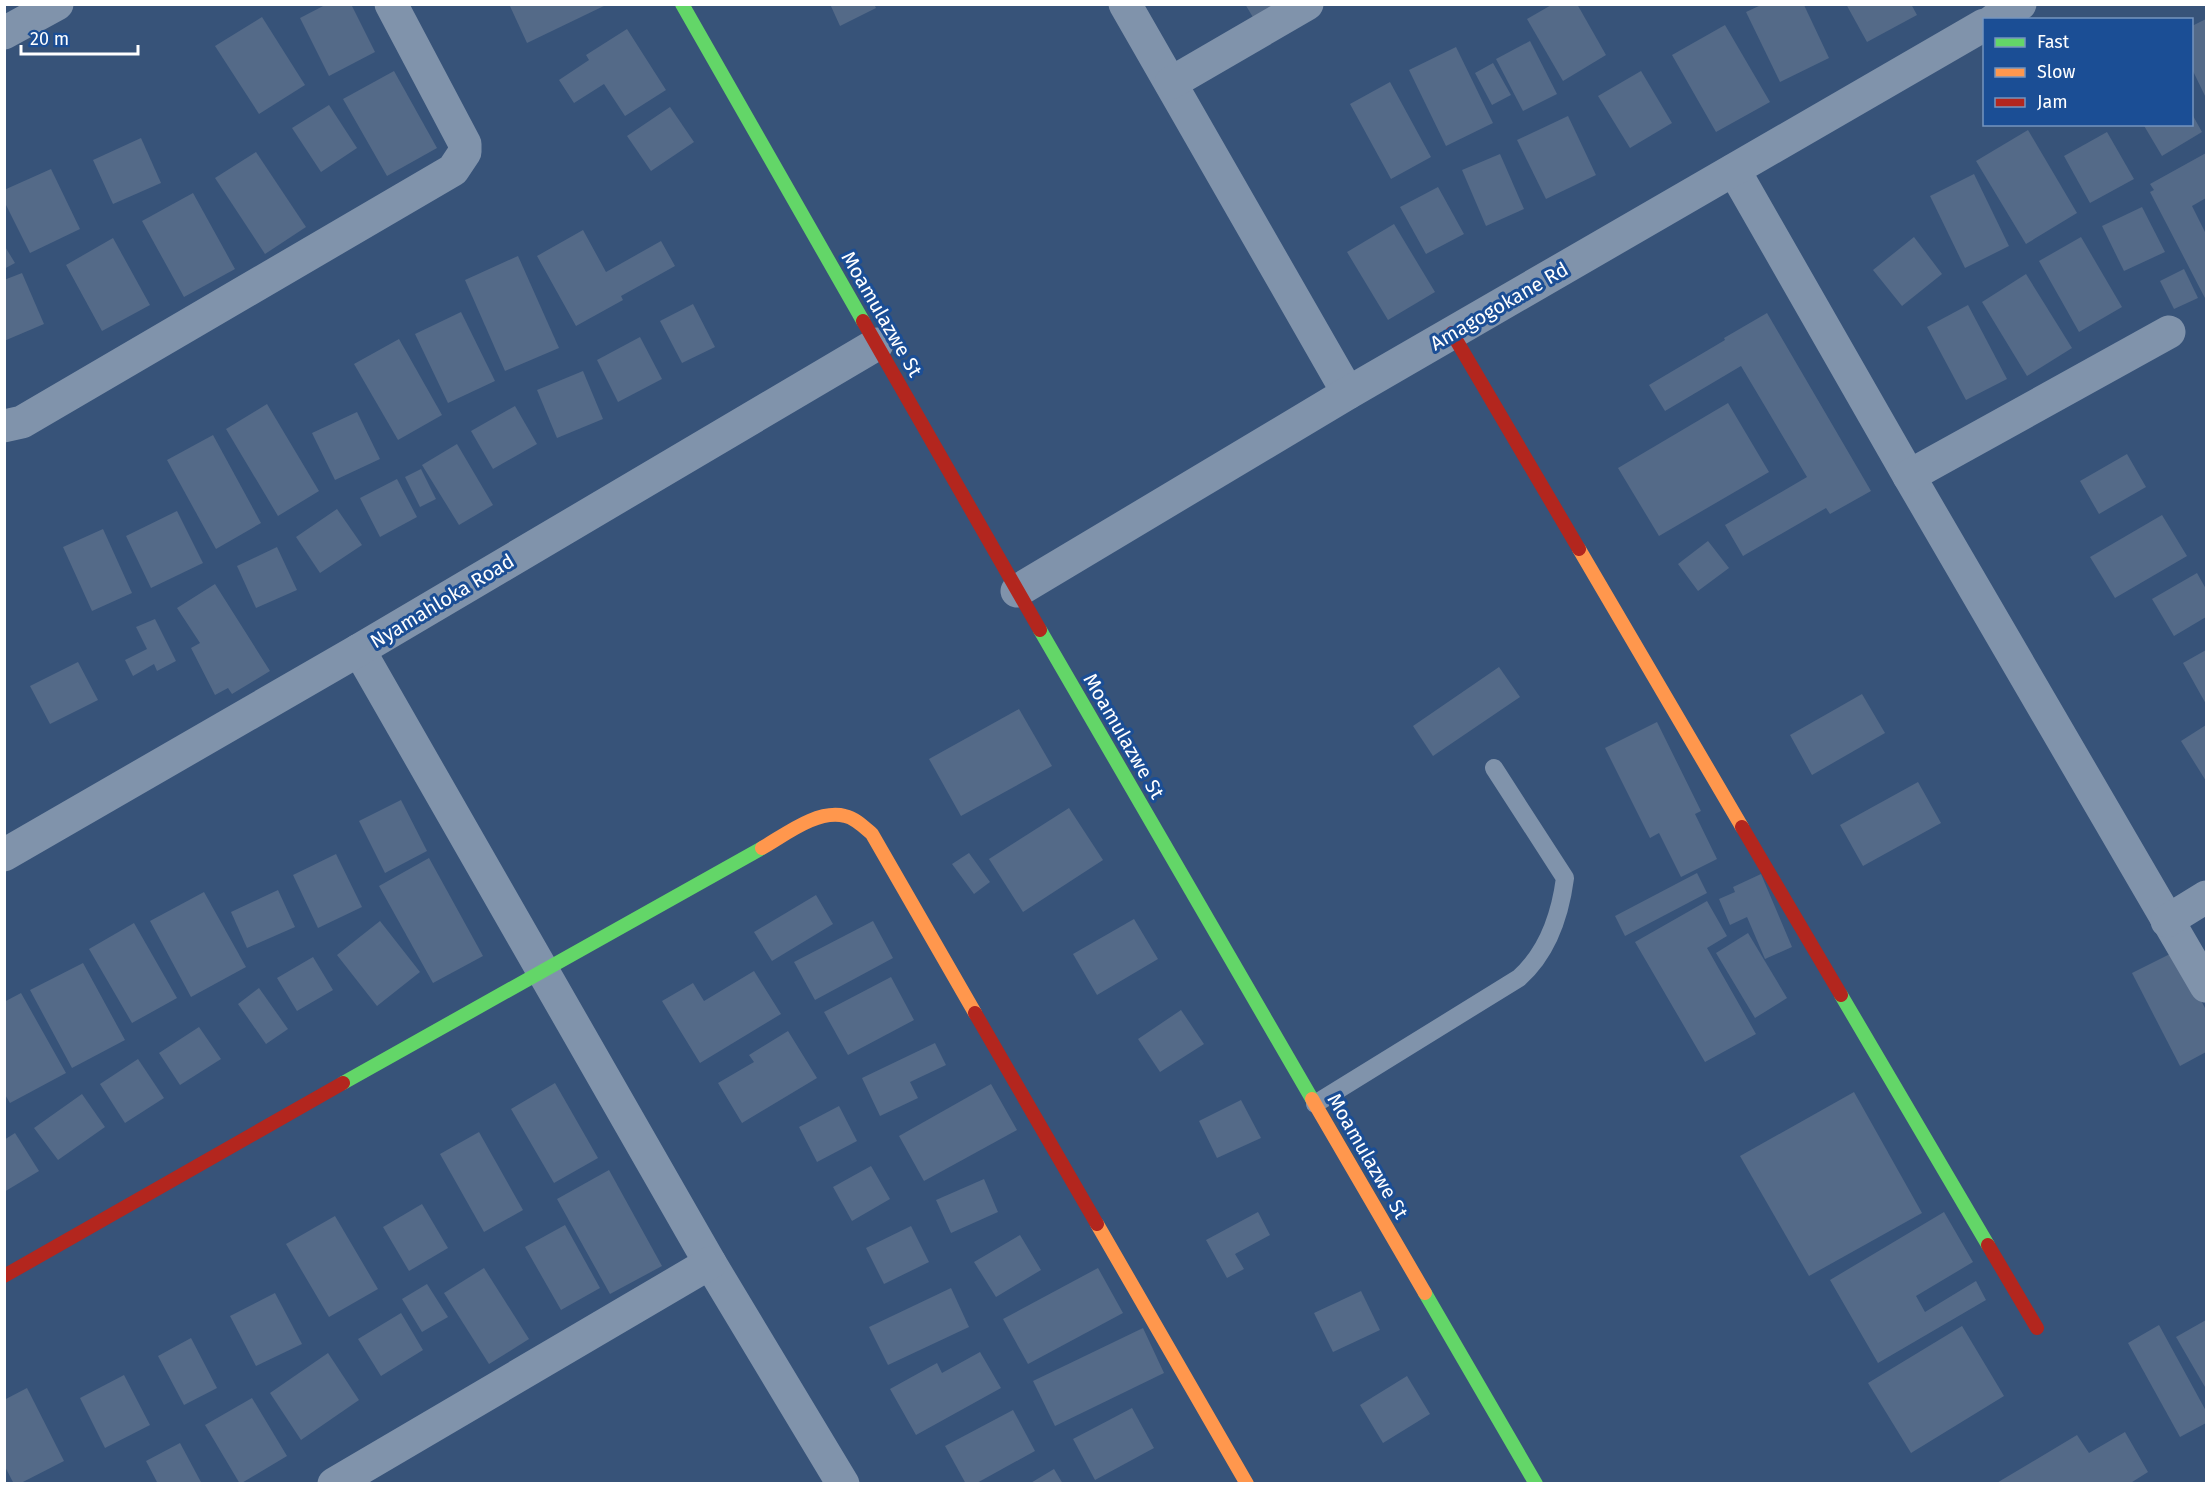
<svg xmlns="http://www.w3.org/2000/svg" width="2211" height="1488" viewBox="0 0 2211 1488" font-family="'Fira Sans',sans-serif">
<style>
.building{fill:#546a88}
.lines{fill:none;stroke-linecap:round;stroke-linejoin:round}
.lane{stroke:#8093ab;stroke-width:18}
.street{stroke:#8093ab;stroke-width:33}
.fast{stroke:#63d668;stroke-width:14}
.slow{stroke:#ff974d;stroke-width:14}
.jam{stroke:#b3261e;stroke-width:14}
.labels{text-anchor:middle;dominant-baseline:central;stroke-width:6;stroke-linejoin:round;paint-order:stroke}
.street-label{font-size:20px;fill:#fff;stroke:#1b4e95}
</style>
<rect width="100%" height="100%" fill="#375379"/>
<g class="building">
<path d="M327,4H351L375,52L329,76L300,18Z"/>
<path d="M509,4H608L527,43Z"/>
<path d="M830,4H874L876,8L840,26Z"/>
<path d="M1245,4H1279L1254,19Z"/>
<path d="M1553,4H1577L1606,55L1563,81L1527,19Z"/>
<path d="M1846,4H1911L1917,15L1867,42Z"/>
<path d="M1761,5H1804L1829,58L1780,82L1746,12Z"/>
<path d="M262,17L305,85L259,114L215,46Z"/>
<path d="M2206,19V98L2192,69V26Z"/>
<path d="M1725,25L1770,102L1716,132L1672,55Z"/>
<path d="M627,29L666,90L625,116L604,84L574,103L559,80L589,60L586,55Z"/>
<path d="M1530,41L1557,94L1523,111L1496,59Z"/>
<path d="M1456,47L1493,123L1446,146L1409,70Z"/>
<path d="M1493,63L1511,95L1492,105L1475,73Z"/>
<path d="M394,71L437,148L387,176L343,99Z"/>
<path d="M1641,71L1672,123L1630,148L1598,96Z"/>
<path d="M1390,82L1431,157L1391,179L1350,104Z"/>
<path d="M329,105L357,148L321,172L292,128Z"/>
<path d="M670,107L694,142L651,171L627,136Z"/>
<path d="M2192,114L2202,132L2162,156L2143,124H2192Z"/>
<path d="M1568,116L1596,175L1546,199L1517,140Z"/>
<path d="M2028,130L2077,213L2026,244L1976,161Z"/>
<path d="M2107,132L2134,179L2090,203L2064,156Z"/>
<path d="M141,138L161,183L113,204L93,160Z"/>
<path d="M256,152L306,227L265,254L215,178Z"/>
<path d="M2206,153V198L2192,206L2206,234V300L2150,192L2154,190L2150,184Z"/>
<path d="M1500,154L1524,209L1486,226L1462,170Z"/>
<path d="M51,169L80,229L30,253L4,201V190Z"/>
<path d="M1974,174L2009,246L1965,268L1930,196Z"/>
<path d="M1438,187L1464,234L1426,254L1400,207Z"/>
<path d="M193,193L235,269L184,297L142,221Z"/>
<path d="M2142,207L2165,252L2124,271L2102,226Z"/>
<path d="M1394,224L1435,292L1388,320L1347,252Z"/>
<path d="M583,230L606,272L661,241L675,266L621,296L623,300L576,326L537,256Z"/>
<path d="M1914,237L1942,274L1902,306L1873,270Z"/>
<path d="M2081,237L2122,307L2079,332L2039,261Z"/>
<path d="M113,238L150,305L102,331L66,265Z"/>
<path d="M4,245L15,263L4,269Z"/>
<path d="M518,256L559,348L505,371L465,280Z"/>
<path d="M2184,269L2198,298L2174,309L2160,281Z"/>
<path d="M22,273L44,324L4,341V280Z"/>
<path d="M2026,274L2072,348L2027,376L1982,302Z"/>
<path d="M693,304L715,347L682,363L660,321Z"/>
<path d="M1968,305L2007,379L1966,400L1927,327Z"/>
<path d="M461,312L495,381L448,403L415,334Z"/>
<path d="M1767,313L1871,491L1830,514L1826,508L1743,556L1725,525L1807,477L1741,366L1665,411L1649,385L1725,340L1724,338Z"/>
<path d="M640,337L662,379L618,402L597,360Z"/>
<path d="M399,339L442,415L398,440L354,364Z"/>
<path d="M583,371L603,419L557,438L537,390Z"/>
<path d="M1728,403L1769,472L1659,536L1618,468Z"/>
<path d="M267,404L319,491L278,516L226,429Z"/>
<path d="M515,406L537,444L493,469L471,431Z"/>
<path d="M357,412L380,459L335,480L312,433Z"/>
<path d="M213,435L261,523L216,549L167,460Z"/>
<path d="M457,444L493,505L459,525L422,465Z"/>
<path d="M2127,454L2146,487L2099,514L2080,481Z"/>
<path d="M421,469L436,499L420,507L405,477Z"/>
<path d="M397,479L417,517L380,537L360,498Z"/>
<path d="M337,509L362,545L320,573L296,537Z"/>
<path d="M177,511L203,563L151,588L126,536Z"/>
<path d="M2162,515L2187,556L2115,598L2090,557Z"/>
<path d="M103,529L132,593L92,611L63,547Z"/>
<path d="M1708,541L1729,568L1698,591L1678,564Z"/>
<path d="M277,547L297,590L256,608L237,566Z"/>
<path d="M2197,573L2206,589V617L2174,636L2152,599Z"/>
<path d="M215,584L270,671L232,694L228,688L215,695L191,648L200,643L177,608Z"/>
<path d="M155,619L176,661L157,671L154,664L133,676L125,660L147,649L136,627Z"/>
<path d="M2206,650V704L2183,663Z"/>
<path d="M78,662L98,700L50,724L30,686Z"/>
<path d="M1499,667L1520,697L1433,756L1413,726Z"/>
<path d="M1862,694L1885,733L1812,775L1790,735Z"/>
<path d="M1019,709L1052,766L961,816L929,759Z"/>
<path d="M1657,722L1701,811L1695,814L1717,859L1681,877L1659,833L1650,838L1605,748Z"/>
<path d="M2206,725V781L2181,741Z"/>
<path d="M1918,782L1941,823L1863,866L1840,825Z"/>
<path d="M401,800L427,851L385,873L359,821Z"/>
<path d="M1069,808L1103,860L1023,912L989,859Z"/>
<path d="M969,853L990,882L974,894L952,864Z"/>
<path d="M336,854L362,907L318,928L293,875Z"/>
<path d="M429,858L483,956L433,983L379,886Z"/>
<path d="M1697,873L1707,893L1625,936L1615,916Z"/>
<path d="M1761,874L1792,947L1765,959L1747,917L1730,925L1719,899L1735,892L1733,887Z"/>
<path d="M278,890L295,927L247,948L231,912Z"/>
<path d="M204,892L246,967L191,997L150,921Z"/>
<path d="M816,895L833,924L772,961L754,932Z"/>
<path d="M1707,901L1727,936L1707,948L1756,1034L1705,1062L1635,942Z"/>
<path d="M1134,919L1158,959L1097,995L1073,954Z"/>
<path d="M380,921L420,972L377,1006L337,955Z"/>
<path d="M873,921L893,958L815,1000L794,962Z"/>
<path d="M134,923L177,998L132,1023L89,949Z"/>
<path d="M1748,933L1787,998L1755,1018L1716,953Z"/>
<path d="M2176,951L2206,1010V1052L2180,1066L2132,973Z"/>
<path d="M313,957L333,990L297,1011L277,978Z"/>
<path d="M83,963L125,1040L72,1068L30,990Z"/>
<path d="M754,971L781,1014L700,1063L662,1001L693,983L704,1001Z"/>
<path d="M891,977L914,1020L848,1055L824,1012Z"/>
<path d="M259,988L288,1029L266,1044L238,1004Z"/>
<path d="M21,993L66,1073L10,1103L4,1093V1002Z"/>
<path d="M1181,1010L1204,1044L1160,1072L1138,1039Z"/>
<path d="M199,1027L221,1059L180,1085L159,1053Z"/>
<path d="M788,1031L817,1078L742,1123L718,1083L754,1062L749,1055Z"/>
<path d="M935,1043L946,1065L910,1082L918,1098L880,1116L862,1078Z"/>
<path d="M138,1059L164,1098L125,1123L100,1084Z"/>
<path d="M555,1083L598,1158L554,1183L511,1109Z"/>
<path d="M991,1084L1017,1130L924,1181L899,1136Z"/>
<path d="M1854,1092L1922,1213L1809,1276L1740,1156Z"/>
<path d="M82,1094L105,1127L58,1160L34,1128Z"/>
<path d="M1241,1100L1261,1138L1217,1158L1199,1121Z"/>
<path d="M839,1106L857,1141L817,1162L799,1127Z"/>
<path d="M479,1132L523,1210L484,1232L440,1154Z"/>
<path d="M15,1133L39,1171L4,1192V1140Z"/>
<path d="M871,1166L890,1199L852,1221L833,1187Z"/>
<path d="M609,1170L662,1266L610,1294L557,1199Z"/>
<path d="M984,1179L998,1212L951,1233L936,1200Z"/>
<path d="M422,1204L448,1248L409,1271L383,1227Z"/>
<path d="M1258,1212L1270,1235L1235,1254L1244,1269L1227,1278L1206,1240Z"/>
<path d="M1944,1212L1973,1262L1916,1296L1925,1312L1976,1281L1986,1300L1878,1363L1830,1280Z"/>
<path d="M335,1216L378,1289L329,1317L286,1244Z"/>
<path d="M565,1225L600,1288L561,1310L525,1247Z"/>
<path d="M911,1226L929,1262L884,1284L866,1248Z"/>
<path d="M1020,1235L1041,1270L996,1297L974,1262Z"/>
<path d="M484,1268L529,1339L489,1364L444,1293Z"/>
<path d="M1098,1268L1123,1313L1028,1364L1003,1319Z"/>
<path d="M427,1284L448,1317L422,1332L402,1299Z"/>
<path d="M951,1288L969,1327L888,1365L869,1327Z"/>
<path d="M1361,1291L1380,1330L1333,1352L1314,1313Z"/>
<path d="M275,1293L302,1344L256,1366L230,1316Z"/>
<path d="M401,1313L423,1350L381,1376L358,1339Z"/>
<path d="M2206,1320V1387H2205L2176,1337Z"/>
<path d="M2159,1325L2206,1411V1423L2180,1437L2128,1343Z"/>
<path d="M1962,1326L2004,1396L1911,1453L1868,1383Z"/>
<path d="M1143,1328L1164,1373L1055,1426L1033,1381Z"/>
<path d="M191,1338L217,1388L184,1405L158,1356Z"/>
<path d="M980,1352L1001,1388L916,1435L890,1389L937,1363L942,1373Z"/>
<path d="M328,1353L359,1400L301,1440L270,1393Z"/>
<path d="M124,1375L150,1425L105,1448L80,1398Z"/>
<path d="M1407,1376L1430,1414L1383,1443L1360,1405Z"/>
<path d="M27,1388L64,1461L19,1484H14L4,1465V1400Z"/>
<path d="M252,1398L287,1456L240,1484L205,1425Z"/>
<path d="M1132,1408L1154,1448L1095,1480L1073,1439Z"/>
<path d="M1013,1410L1035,1451L975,1484H966L945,1446Z"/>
<path d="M2125,1432L2148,1472L2129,1484H1995L2077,1435L2089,1453Z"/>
<path d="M180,1443L202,1484H158L146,1461Z"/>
<path d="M1054,1469L1063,1484H1029Z"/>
</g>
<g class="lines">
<path class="lane" d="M1315,1104L1519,978C1548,952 1560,916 1565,878L1494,768"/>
<g class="street">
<path d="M1125,4L1348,393"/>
<path d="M1994,20L2020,4"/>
<path d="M4,33L57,4"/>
<path d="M1171,83L1307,4"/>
<path d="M1734,170L1909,476L2206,986"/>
<path d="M4,426L22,422L453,170L465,152V144L391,4"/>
<path d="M1909,476L2169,332"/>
<path d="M1017,591L1348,393L1984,25"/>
<path d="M359,650L710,1263L843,1484"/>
<path d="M4,855L359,650L877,344"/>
<path d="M2167,921L2206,897"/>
<path d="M334,1484L710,1263"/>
</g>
<g class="fast">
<path d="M682,4L863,321"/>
<path d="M1040,630L1312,1099"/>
<path d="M1841,995L1988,1245"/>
<path d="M343,1083L762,848"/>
<path d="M1425,1293L1536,1484"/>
</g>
<g class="slow">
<path d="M1579,549L1742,827"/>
<path d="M762,848C785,835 817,809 845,816C855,818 864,827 872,834L975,1013"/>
<path d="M1312,1099L1425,1293"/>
<path d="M1097,1224L1247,1484"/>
</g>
<g class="jam">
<path d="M863,321L1040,630"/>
<path d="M1452,333L1579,549"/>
<path d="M1742,827L1841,995"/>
<path d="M975,1013L1097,1224"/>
<path d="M1988,1245L2037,1328"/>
<path d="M4,1276L343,1083"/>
</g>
</g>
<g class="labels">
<g class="street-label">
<text transform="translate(1499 306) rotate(-30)">Amagogokane Rd</text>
<text transform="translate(882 314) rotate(60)">Moamulazwe St</text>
<text transform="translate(442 601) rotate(-31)">Nyamahloka Road</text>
<text transform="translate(1124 736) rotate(60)">Moamulazwe St</text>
<text transform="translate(1368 1156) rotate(60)">Moamulazwe St</text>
</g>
</g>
<rect width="2211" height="1488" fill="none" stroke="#ffffff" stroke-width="12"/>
<rect x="1983" y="18" width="210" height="108" fill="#1b4e95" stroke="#7695bf" stroke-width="1.5"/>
<rect x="1995" y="38" width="30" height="9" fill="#63d668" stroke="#7695bf" stroke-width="1.5"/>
<text x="2037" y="48" font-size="18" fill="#ffffff">Fast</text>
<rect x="1995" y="68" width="30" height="9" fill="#ff974d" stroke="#7695bf" stroke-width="1.5"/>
<text x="2037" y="78" font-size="18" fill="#ffffff">Slow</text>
<rect x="1995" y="98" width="30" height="9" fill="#b3261e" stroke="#7695bf" stroke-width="1.5"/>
<text x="2037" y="108" font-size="18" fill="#ffffff">Jam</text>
<path d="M21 45v9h117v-9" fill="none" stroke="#ffffff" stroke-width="3"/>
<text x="30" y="45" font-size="18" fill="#ffffff" stroke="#1b4e95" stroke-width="4.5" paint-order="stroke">20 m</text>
</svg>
